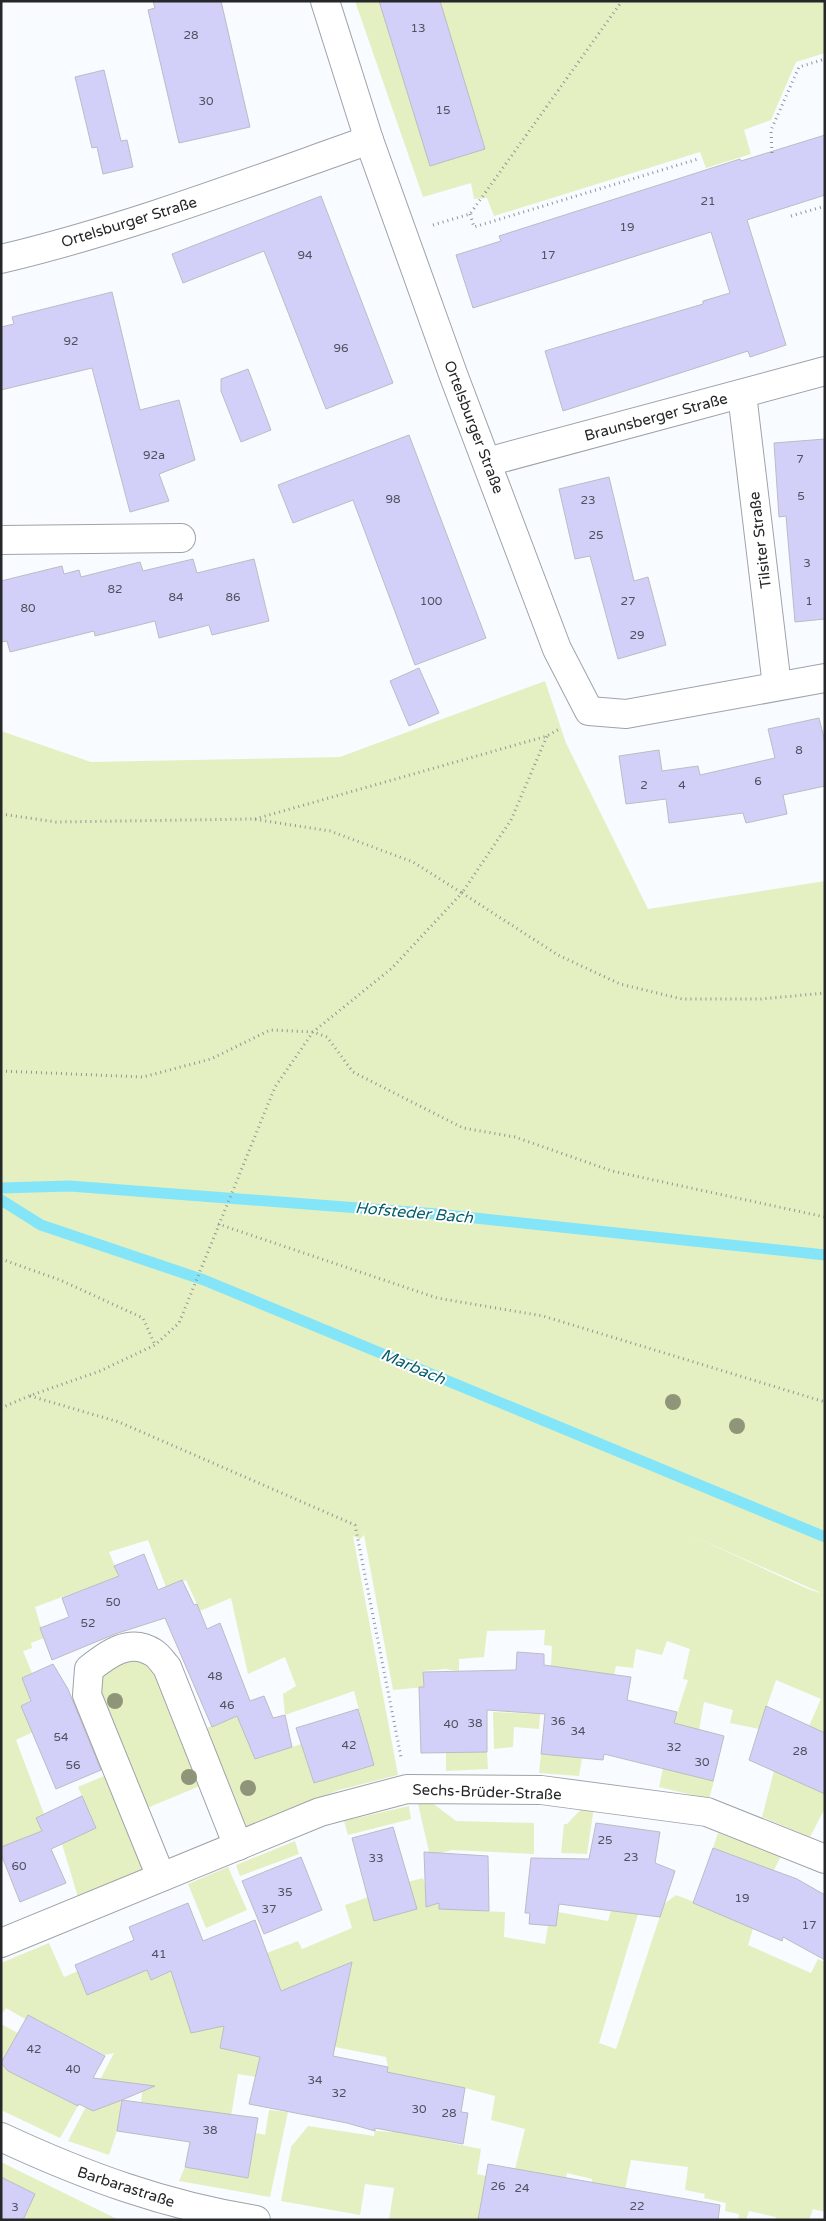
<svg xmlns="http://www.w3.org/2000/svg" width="826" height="2221" viewBox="0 0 826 2221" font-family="'Varela Round',sans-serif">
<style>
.green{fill:#e4f0c1;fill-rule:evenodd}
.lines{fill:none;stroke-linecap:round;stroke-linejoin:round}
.stream{stroke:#84e5f9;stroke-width:11}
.building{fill:#d2d0f9;stroke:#bcbcc3}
.minor-casing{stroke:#9ea3a8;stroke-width:30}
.path{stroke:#929598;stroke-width:3;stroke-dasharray:1 4;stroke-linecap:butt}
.minor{stroke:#fff;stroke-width:28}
.tree{fill:#8e9579}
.labels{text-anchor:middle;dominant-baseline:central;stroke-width:4;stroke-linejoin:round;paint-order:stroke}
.number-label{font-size:12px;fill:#50515d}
.street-label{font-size:15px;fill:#252729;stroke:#fff}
.water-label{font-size:16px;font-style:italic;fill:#065d6b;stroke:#fff}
</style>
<rect width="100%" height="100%" fill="#f8fbff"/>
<g class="green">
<path d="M355,1H825V53L796,62L771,120L744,130L751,154L706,168L700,152L494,216L487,198L474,199L471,183L423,197Z"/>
<path d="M545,681L566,743L648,909L825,881V1733L809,1726L821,1699L776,1680L759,1729L730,1723L733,1710L704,1702L699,1730L674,1723L688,1680L683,1679L690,1649L667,1641L662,1655L636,1649L633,1668L616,1666L614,1676L564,1673V1668L551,1666L552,1646L544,1645L545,1630L487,1631L484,1657L459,1659V1671L445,1669L423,1671L424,1687L393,1690L364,1535L360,1539L353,1536L398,1775L339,1790L233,1832L212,1781L135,1813L156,1865L78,1897L62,1844L96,1828L78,1787L118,1770L89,1669L153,1652L194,1733L237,1716L256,1759L301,1744L314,1783L373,1763L354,1691L285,1715L283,1694L296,1686L285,1657L248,1674L231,1598L200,1611L186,1580L166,1587L148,1540L109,1552L119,1576L35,1607L44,1638L31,1643L32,1648L23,1651L32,1673L22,1678L31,1700L21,1706L33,1732L16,1740L44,1814L42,1831L1,1847V731L91,762L340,757ZM688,1534L819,1592L820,1593L808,1589Z"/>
<path d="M493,1712L540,1714L539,1729L514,1727L513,1747L494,1749Z"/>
<path d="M446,1752H487L488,1769L446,1771Z"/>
<path d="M541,1754L582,1758L579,1776L539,1773Z"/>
<path d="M663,1768L714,1781L709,1799L659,1787Z"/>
<path d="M774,1771L825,1794V1808L810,1837L762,1817Z"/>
<path d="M431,1802L456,1821L534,1823V1854L452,1850L430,1856L418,1804Z"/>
<path d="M585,1805L594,1807L587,1854L561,1853L564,1824H567Z"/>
<path d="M409,1806L411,1819L348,1835L344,1821Z"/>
<path d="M718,1833L781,1856L774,1870L713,1848Z"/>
<path d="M295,1841L299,1854L240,1876L236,1865Z"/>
<path d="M228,1867L247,1910L206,1928L188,1884Z"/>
<path d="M423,1878L430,1899L480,1911L505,1912L504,1937L545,1944L548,1926H556L558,1912L608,1921L611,1911L638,1914L599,2043L616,2049L664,1904L676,1895L754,1925L748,1945L811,1973L818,1959L825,1962V2212L813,2209L809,2220H776V2217L749,2211L746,2220H738L739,2214L725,2211L726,2203L704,2198L705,2194L685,2190L688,2167L631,2160L620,2215L590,2195L592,2179L567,2173L565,2183L536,2172L515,2169L525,2129L491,2120L495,2096L465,2088L402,2077L383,2092L388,2067L386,2057L335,2047L256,2077L238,2074L231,2116L141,2102L143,2085L122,2100L117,2131L109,2155L68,2141L114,2053L105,2055L28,2015L25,2019L6,2008L1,2015V1963L49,1943L64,1977L78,1971L147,1969L151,1980L184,1966L267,1953L298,1941L302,1949L352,1928L345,1905L369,1897L380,1889Z"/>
<path d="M1,2024L18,2033L2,2062L4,2067L73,2104H79L60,2138L1,2110Z"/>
<path d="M269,2110L288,2112L270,2197L179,2181L185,2167L248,2178L256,2133L265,2135Z"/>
<path d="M308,2126L374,2136L375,2131L398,2132L481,2149L477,2174L486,2176L478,2220H389L394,2188L365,2184L360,2215L281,2201L291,2147Z"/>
<path d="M1,2162L119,2220H1Z"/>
</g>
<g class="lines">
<g class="stream">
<path d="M1,1188L70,1186L437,1214L825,1255"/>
<path d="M1,1200L41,1225L204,1280L825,1537"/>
</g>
</g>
<g class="building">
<path d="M153,1H221L250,127L179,143L148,10L155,8Z"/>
<path d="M379,1H440L485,149L430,166Z"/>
<path d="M104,70L121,141L127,140L133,167L103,174L97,147L92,148L75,77Z"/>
<path d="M825,135V195L747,220L786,345L750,357L748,351L563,411L545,351L703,304V301L730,293L711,232L473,308L456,255L501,241L499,236L740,159L741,161Z"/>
<path d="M321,196L393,383L326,409L264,251L183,283L172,254Z"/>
<path d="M112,292L140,410L179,400L195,460L159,474L169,501L130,512L92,368L1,390V327L14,324L12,317Z"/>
<path d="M248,369L271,430L241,442L221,391V379Z"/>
<path d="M409,435L486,638L415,665L353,500L293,523L278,485Z"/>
<path d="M825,439V619L795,622L786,516L779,517L774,443Z"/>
<path d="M609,477L634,581L648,577L666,645L618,659L590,556L575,559L559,489Z"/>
<path d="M193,559L197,573L254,559L269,621L212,635L209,625L159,638L155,621L95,636L94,631L10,652L7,641L1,642V581L62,566L64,574L79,570L81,577L140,562L143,571Z"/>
<path d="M419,668L439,713L409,726L390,681Z"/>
<path d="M819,718L825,742V786L783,795L787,814L746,823L743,813L669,823L666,799L626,804L619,756L659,750L662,771L698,766L700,775L775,758L768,729Z"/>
<path d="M144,1554L158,1590L182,1580L194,1605L197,1604L207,1629L220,1623L250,1701L264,1696L273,1718L285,1715L292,1747L255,1759L237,1716L212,1727L165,1618L115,1634L52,1660L40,1628L69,1617L62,1598L119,1576L114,1566Z"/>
<path d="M517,1652L544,1654V1665L631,1677L627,1700L677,1712L674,1723L724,1736L713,1781L604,1754L603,1760L541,1754L545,1714L487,1710V1752L421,1753L419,1687H424L423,1672L516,1670Z"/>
<path d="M53,1664L68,1689L101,1770L56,1789L21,1706L31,1701L22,1678Z"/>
<path d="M766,1706L825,1733V1794L749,1760Z"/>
<path d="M358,1709L374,1765L314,1783L296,1728Z"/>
<path d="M82,1796L96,1828L51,1849L66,1883L20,1902L1,1854V1847L42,1831L36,1818Z"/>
<path d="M596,1823L660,1832L655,1863L675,1871L660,1917L559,1904L556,1926L529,1924L530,1913H525L531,1858L589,1859Z"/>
<path d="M393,1827L417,1909L374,1921L352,1838Z"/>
<path d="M713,1848L797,1879L825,1895V1960L783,1937L782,1941L693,1903Z"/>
<path d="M424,1852L488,1856L489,1911L439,1909V1903L426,1907Z"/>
<path d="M301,1857L322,1910L264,1934L242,1881Z"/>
<path d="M188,1903L203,1941L255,1920L281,1991L352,1962L333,2056L388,2067L387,2072L465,2088L461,2112L468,2113L463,2144L375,2128V2131L347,2123L249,2104L260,2057L220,2048L224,2026L191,2033L171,1971L151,1980L147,1970L87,1995L75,1965L134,1940L129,1927Z"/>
<path d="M28,2015L105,2056L93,2078L155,2086L122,2100L258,2118L248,2178L185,2167L190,2142L117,2131L122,2100L93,2111L79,2104L78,2106L8,2071L1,2063Z"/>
<path d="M488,2164L720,2205L718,2220H478Z"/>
<path d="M1,2177L35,2194L23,2220H1Z"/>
</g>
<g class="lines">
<g class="minor-casing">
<g id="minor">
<path d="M325,1L369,140L453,374L557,649L589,711L626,714L825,678"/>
<path d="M1,259C127,229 247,183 369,140"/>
<path d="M742,394L777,686"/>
<path d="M487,462L825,371"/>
<path d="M1,540L181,538"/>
<path d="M161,1877L87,1695L89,1669C108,1654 130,1637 154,1653C159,1656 163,1663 167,1667L238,1846"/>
<path d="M1,1943L320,1812L407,1789L541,1790L707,1812L825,1859"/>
<path d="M1,2137C85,2176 164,2205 256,2220"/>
</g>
</g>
<g class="path">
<path d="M772,153L771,130L799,67L825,59"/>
<path d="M470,214L474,227L698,159"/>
<path d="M791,216L825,206"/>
<path d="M433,225L470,214L622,1"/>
<path d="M1,814L56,822L253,819L330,831L413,862L462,893L511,820L547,736"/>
<path d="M255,819L547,736L561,728"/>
<path d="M1,1071L143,1077L211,1059L270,1030L313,1032L327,1037L353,1072L463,1128L515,1137L612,1171L825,1217"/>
<path d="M218,1224L437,1298L543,1316L825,1402"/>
<path d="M1,1259L60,1280L143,1318L155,1345"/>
<path d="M30,1396L119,1422L355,1525L401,1757"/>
<path d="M1,1408L29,1396L100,1371L155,1345L179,1323L275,1087L313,1032L392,968L462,893L558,955L620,984L682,999H761L825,993"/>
</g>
<use href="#minor" class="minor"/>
</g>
<g class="tree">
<circle cx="673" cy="1402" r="8"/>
<circle cx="737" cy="1426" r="8"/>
<circle cx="115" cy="1701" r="8"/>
<circle cx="189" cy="1777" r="8"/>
<circle cx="248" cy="1788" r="8"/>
</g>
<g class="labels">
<g class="number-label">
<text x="418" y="28">13</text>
<text x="191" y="35">28</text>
<text x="206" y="101">30</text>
<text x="443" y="110">15</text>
<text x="708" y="201">21</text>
<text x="627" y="227">19</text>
<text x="305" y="255">94</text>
<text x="548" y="255">17</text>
<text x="71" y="341">92</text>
<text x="341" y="348">96</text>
<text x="154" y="455">92a</text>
<text x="800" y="459">7</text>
<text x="801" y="496">5</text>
<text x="393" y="499">98</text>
<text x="588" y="500">23</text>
<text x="596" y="535">25</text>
<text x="807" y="563">3</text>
<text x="115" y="589">82</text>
<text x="176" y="597">84</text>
<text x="233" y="597">86</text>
<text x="431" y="601">100</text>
<text x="628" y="601">27</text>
<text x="809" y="601">1</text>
<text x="28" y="608">80</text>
<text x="637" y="635">29</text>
<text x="799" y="750">8</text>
<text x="758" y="781">6</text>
<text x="644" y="785">2</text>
<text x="682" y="785">4</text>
<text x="113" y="1602">50</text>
<text x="88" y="1623">52</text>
<text x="215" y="1676">48</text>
<text x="227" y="1705">46</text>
<text x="558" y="1721">36</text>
<text x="475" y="1723">38</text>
<text x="451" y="1724">40</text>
<text x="578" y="1731">34</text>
<text x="61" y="1737">54</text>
<text x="349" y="1745">42</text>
<text x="674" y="1747">32</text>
<text x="800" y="1751">28</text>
<text x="702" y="1762">30</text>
<text x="73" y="1765">56</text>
<text x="605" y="1840">25</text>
<text x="631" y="1857">23</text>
<text x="376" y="1858">33</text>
<text x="19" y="1866">60</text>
<text x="285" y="1892">35</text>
<text x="742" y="1898">19</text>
<text x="269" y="1909">37</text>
<text x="809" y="1925">17</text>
<text x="159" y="1954">41</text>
<text x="34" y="2049">42</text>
<text x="73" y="2069">40</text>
<text x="315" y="2080">34</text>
<text x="339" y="2093">32</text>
<text x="419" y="2109">30</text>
<text x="449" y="2113">28</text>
<text x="210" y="2130">38</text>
<text x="498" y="2186">26</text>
<text x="522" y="2188">24</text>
<text x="637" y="2206">22</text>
<text x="15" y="2207">3</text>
</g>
<g class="street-label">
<text transform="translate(129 222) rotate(-17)">Ortelsburger Straße</text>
<text transform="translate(656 417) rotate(-15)">Braunsberger Straße</text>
<text transform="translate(474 427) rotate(69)">Ortelsburger Straße</text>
<text transform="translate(760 540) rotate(-97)">Tilsiter Straße</text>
<text transform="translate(487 1792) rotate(2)">Sechs-Brüder-Straße</text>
<text transform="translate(126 2187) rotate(18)">Barbarastraße</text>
</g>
<g class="water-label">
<text transform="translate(414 1213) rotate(5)">Hofsteder Bach</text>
<text transform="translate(413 1367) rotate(23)">Marbach</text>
</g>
</g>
<rect width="826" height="2221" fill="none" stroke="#252729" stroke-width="5"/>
</svg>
